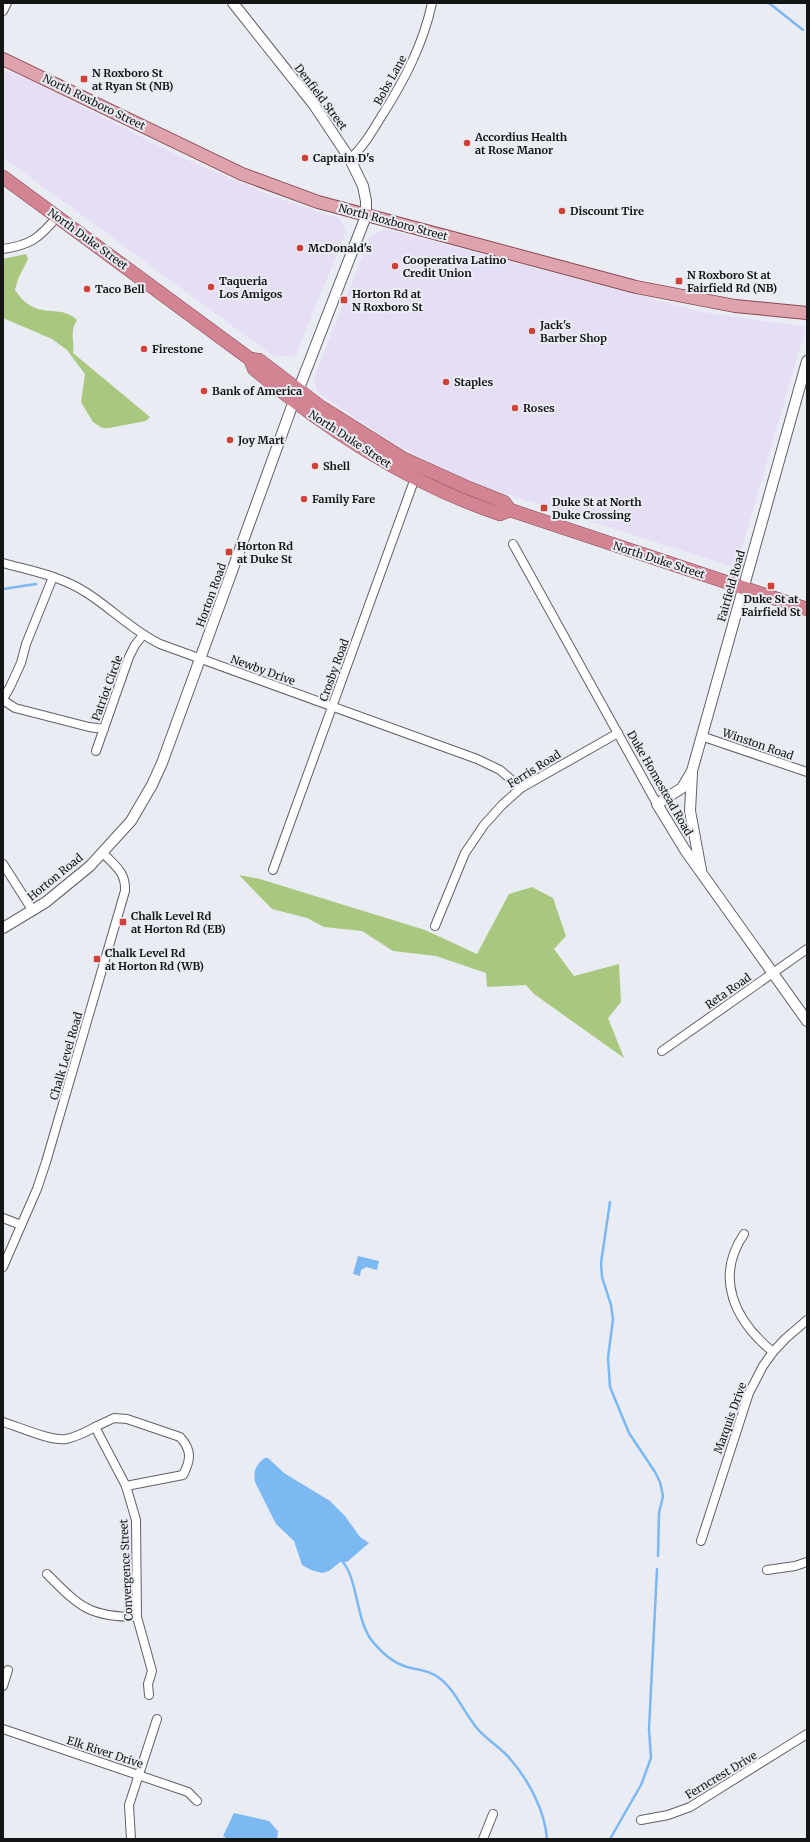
<svg xmlns="http://www.w3.org/2000/svg" width="810" height="1842" viewBox="0 0 810 1842" font-family="Merriweather,serif">
<style>
.commercial{fill:#e5def4}
.forest{fill:#a8c87f}
.water{fill:#7cb8f2}
.lines{fill:none;stroke-linecap:round;stroke-linejoin:round}
.stream{stroke:#7cb8f2;stroke-width:2.5}
.minor-casing{stroke:#606168;stroke-width:10}
.tertiary-casing{stroke:#606168;stroke-width:12}
.primary-casing{stroke:#894955;stroke-width:14}
.trunk-casing{stroke:#894955;stroke-width:14}
.minor{stroke:#fff;stroke-width:8}
.tertiary{stroke:#fff;stroke-width:10}
.primary{stroke:#dea3ad;stroke-width:12}
.trunk{stroke:#d38492;stroke-width:13}
.poi-dot{fill:#cf4136;stroke:#eaecf3;stroke-width:1.5}
.labels{text-anchor:middle;dominant-baseline:central;stroke-width:4;stroke-linejoin:round;paint-order:stroke}
.poi-label{font-size:11px;font-weight:bold;fill:#131416;stroke:#eaecf3;text-anchor:start}
.street-label{font-size:11px;fill:#131416;stroke:#eaecf3}
</style>
<rect width="100%" height="100%" fill="#eaecf3"/>
<g class="commercial">
<path d="M3,69L34,82L185,159L272,196L340,219L346,232L295,357L272,355L3,157Z"/>
<path d="M385,229L703,312L806,327L736,568L479,485L413,454L375,431L318,393L314,378L370,237Z"/>
</g>
<g class="forest">
<path d="M26,254L28,259L18,279L15,290C36,323 59,302 77,320C69,334 75,339 73,353L150,417L146,421L109,428H102L93,422L81,402L85,374L67,350L52,339L3,318V259Z"/>
<path d="M239,875L260,879L425,930L477,954L509,894L532,887L553,898L566,936L554,949L574,976L619,964L621,1002L608,1018L624,1058L534,994L526,985L487,987L486,973L436,956L393,951L362,931L324,927L307,918L272,909Z"/>
</g>
<g class="water">
<path d="M358,1256L379,1261L377,1270L366,1267L361,1270L360,1276L353,1274Z"/>
<path d="M265,1458H268L284,1473L330,1501L345,1516L360,1537L369,1543L347,1562H340L329,1571L322,1573L311,1570L302,1565L294,1541L276,1524L255,1482C253,1471 256,1464 265,1458Z"/>
<path d="M234,1813L269,1821L278,1831L277,1839H227L223,1836Z"/>
</g>
<g class="lines">
<g class="stream">
<path d="M769,3L803,30"/>
<path d="M3,589L36,584"/>
<path d="M610,1202L601,1263L602,1277L611,1305L613,1319L608,1358L610,1387L629,1433L655,1472L660,1482L663,1496L659,1513L658,1556"/>
<path d="M342,1561C358,1578 356,1623 373,1642C382,1653 393,1663 407,1667C418,1670 428,1670 438,1677C455,1689 463,1711 476,1727C486,1740 502,1748 511,1760C529,1781 545,1811 547,1839"/>
<path d="M610,1839L641,1785L651,1758L649,1729L657,1569"/>
</g>
<g class="minor-casing">
<g id="minor">
<path d="M3,11L7,3"/>
<path d="M350,159C363,147 372,132 381,117C404,81 423,45 432,3"/>
<path d="M3,249C31,245 39,238 57,217"/>
<path d="M513,544L657,804"/>
<path d="M3,563C31,571 62,576 87,593C112,609 133,631 160,644L477,759L500,770L521,788"/>
<path d="M3,699L10,687L21,663L26,644L53,577"/>
<path d="M3,700L15,708L89,727L104,729"/>
<path d="M701,736L807,772"/>
<path d="M96,751L129,657L135,645L143,635"/>
<path d="M3,864L33,911"/>
<path d="M273,870L415,478"/>
<path d="M435,926L465,853L484,825L502,805L521,788L618,733"/>
<path d="M662,1051L807,949"/>
<path d="M3,1218L21,1225"/>
<path d="M744,1234C714,1278 735,1321 773,1352"/>
<path d="M3,1267L37,1189L46,1162L125,891C126,872 115,866 103,853"/>
<path d="M3,1422C20,1427 49,1441 66,1439C76,1437 86,1432 95,1427L126,1486L136,1520L137,1617L152,1671L148,1684L149,1695"/>
<path d="M95,1427L114,1418L127,1419L180,1437C192,1450 191,1460 183,1475L126,1486"/>
<path d="M701,1541L749,1393L763,1366L773,1352L785,1339L807,1320"/>
<path d="M767,1570L795,1566L807,1562"/>
<path d="M47,1574C79,1606 88,1617 137,1617"/>
<path d="M3,1686L8,1670"/>
<path d="M3,1729L188,1792L197,1801"/>
<path d="M641,1820L668,1815L690,1807L807,1734"/>
<path d="M131,1839L129,1805L157,1719"/>
<path d="M483,1839L493,1814"/>
</g>
</g>
<g class="tertiary-casing">
<g id="tertiary">
<path d="M807,361L692,771L682,788L657,804L685,850L807,1021"/>
<path d="M692,773L690,811L701,870"/>
<path d="M3,928L46,902L90,866L131,821L152,785L162,763L200,659L291,409L366,216V201L363,186L350,159L314,105L233,3"/>
</g>
</g>
<g class="primary-casing">
<path id="primary" d="M3,59L242,174L318,202L636,287L735,306L807,313"/>
</g>
<g class="trunk-casing">
<g id="trunk">
<path d="M3,177L250,359L254,369C328,431 409,484 500,514L510,510"/>
<path d="M250,359L259,360L321,407L404,459L466,487L504,502L510,510L807,609"/>
</g>
</g>
<use href="#minor" class="minor"/>
<use href="#tertiary" class="tertiary"/>
<use href="#primary" class="primary"/>
<use href="#trunk" class="trunk"/>
</g>
<g class="poi-dot">
<rect x="80" y="75" width="8" height="8" rx="2"/>
<circle cx="467" cy="143" r="4"/>
<circle cx="305" cy="158" r="4"/>
<circle cx="562" cy="211" r="4"/>
<circle cx="300" cy="248" r="4"/>
<circle cx="395" cy="266" r="4"/>
<rect x="675" y="277" width="8" height="8" rx="2"/>
<circle cx="211" cy="287" r="4"/>
<circle cx="87" cy="289" r="4"/>
<rect x="340" y="296" width="8" height="8" rx="2"/>
<circle cx="532" cy="331" r="4"/>
<circle cx="144" cy="349" r="4"/>
<circle cx="446" cy="382" r="4"/>
<circle cx="204" cy="391" r="4"/>
<circle cx="515" cy="408" r="4"/>
<circle cx="230" cy="440" r="4"/>
<circle cx="315" cy="466" r="4"/>
<circle cx="304" cy="499" r="4"/>
<rect x="540" y="504" width="8" height="8" rx="2"/>
<rect x="225" y="548" width="8" height="8" rx="2"/>
<rect x="767" y="582" width="8" height="8" rx="2"/>
<rect x="119" y="918" width="8" height="8" rx="2"/>
<rect x="93" y="955" width="8" height="8" rx="2"/>
</g>
<g class="labels">
<g class="poi-label">
<text x="92" y="73">N Roxboro St<tspan x="92" dy="13">at Ryan St (NB)</tspan></text>
<text x="475" y="137">Accordius Health<tspan x="475" dy="13">at Rose Manor</tspan></text>
<text x="313" y="158">Captain D's</text>
<text x="570" y="211">Discount Tire</text>
<text x="308" y="248">McDonald's</text>
<text x="403" y="260">Cooperativa Latino<tspan x="403" dy="13">Credit Union</tspan></text>
<text x="687" y="275">N Roxboro St at<tspan x="687" dy="13">Fairfield Rd (NB)</tspan></text>
<text x="219" y="281">Taqueria<tspan x="219" dy="13">Los Amigos</tspan></text>
<text x="95" y="289">Taco Bell</text>
<text x="352" y="294">Horton Rd at<tspan x="352" dy="13">N Roxboro St</tspan></text>
<text x="540" y="325">Jack's<tspan x="540" dy="13">Barber Shop</tspan></text>
<text x="152" y="349">Firestone</text>
<text x="454" y="382">Staples</text>
<text x="212" y="391">Bank of America</text>
<text x="523" y="408">Roses</text>
<text x="238" y="440">Joy Mart</text>
<text x="323" y="466">Shell</text>
<text x="312" y="499">Family Fare</text>
<text x="552" y="502">Duke St at North<tspan x="552" dy="13">Duke Crossing</tspan></text>
<text x="237" y="546">Horton Rd<tspan x="237" dy="13">at Duke St</tspan></text>
<text x="771" y="599" text-anchor="middle">Duke St at<tspan x="771" dy="13">Fairfield St</tspan></text>
<text x="131" y="916">Chalk Level Rd<tspan x="131" dy="13">at Horton Rd (EB)</tspan></text>
<text x="105" y="953">Chalk Level Rd<tspan x="105" dy="13">at Horton Rd (WB)</tspan></text>
</g>
<g class="street-label">
<text transform="translate(390 80) rotate(-61)">Bobs Lane</text>
<text transform="translate(321 97) rotate(53)">Denfield Street</text>
<text transform="translate(94 102) rotate(26)">North Roxboro Street</text>
<text transform="translate(393 222) rotate(15)">North Roxboro Street</text>
<text transform="translate(88 239) rotate(36)">North Duke Street</text>
<text transform="translate(350 439) rotate(33)">North Duke Street</text>
<text transform="translate(659 560) rotate(18)">North Duke Street</text>
<text transform="translate(731 586) rotate(-74)">Fairfield Road</text>
<text transform="translate(211 595) rotate(-70)">Horton Road</text>
<text transform="translate(263 670) rotate(20)">Newby Drive</text>
<text transform="translate(334 670) rotate(-70)">Crosby Road</text>
<text transform="translate(107 688) rotate(-70)">Patriot Circle</text>
<text transform="translate(758 744) rotate(19)">Winston Road</text>
<text transform="translate(534 769) rotate(-32)">Ferris Road</text>
<text transform="translate(660 783) rotate(60)">Duke Homestead Road</text>
<text transform="translate(55 877) rotate(-39)">Horton Road</text>
<text transform="translate(728 991) rotate(-35)">Reta Road</text>
<text transform="translate(66 1056) rotate(-74)">Chalk Level Road</text>
<text transform="translate(730 1418) rotate(-70)">Marquis Drive</text>
<text transform="translate(126 1570) rotate(-93)">Convergence Street</text>
<text transform="translate(105 1752) rotate(18)">Elk River Drive</text>
<text transform="translate(721 1775) rotate(-31)">Ferncrest Drive</text>
</g>
</g>
<rect width="810" height="1842" fill="none" stroke="#131416" stroke-width="8"/>
</svg>
